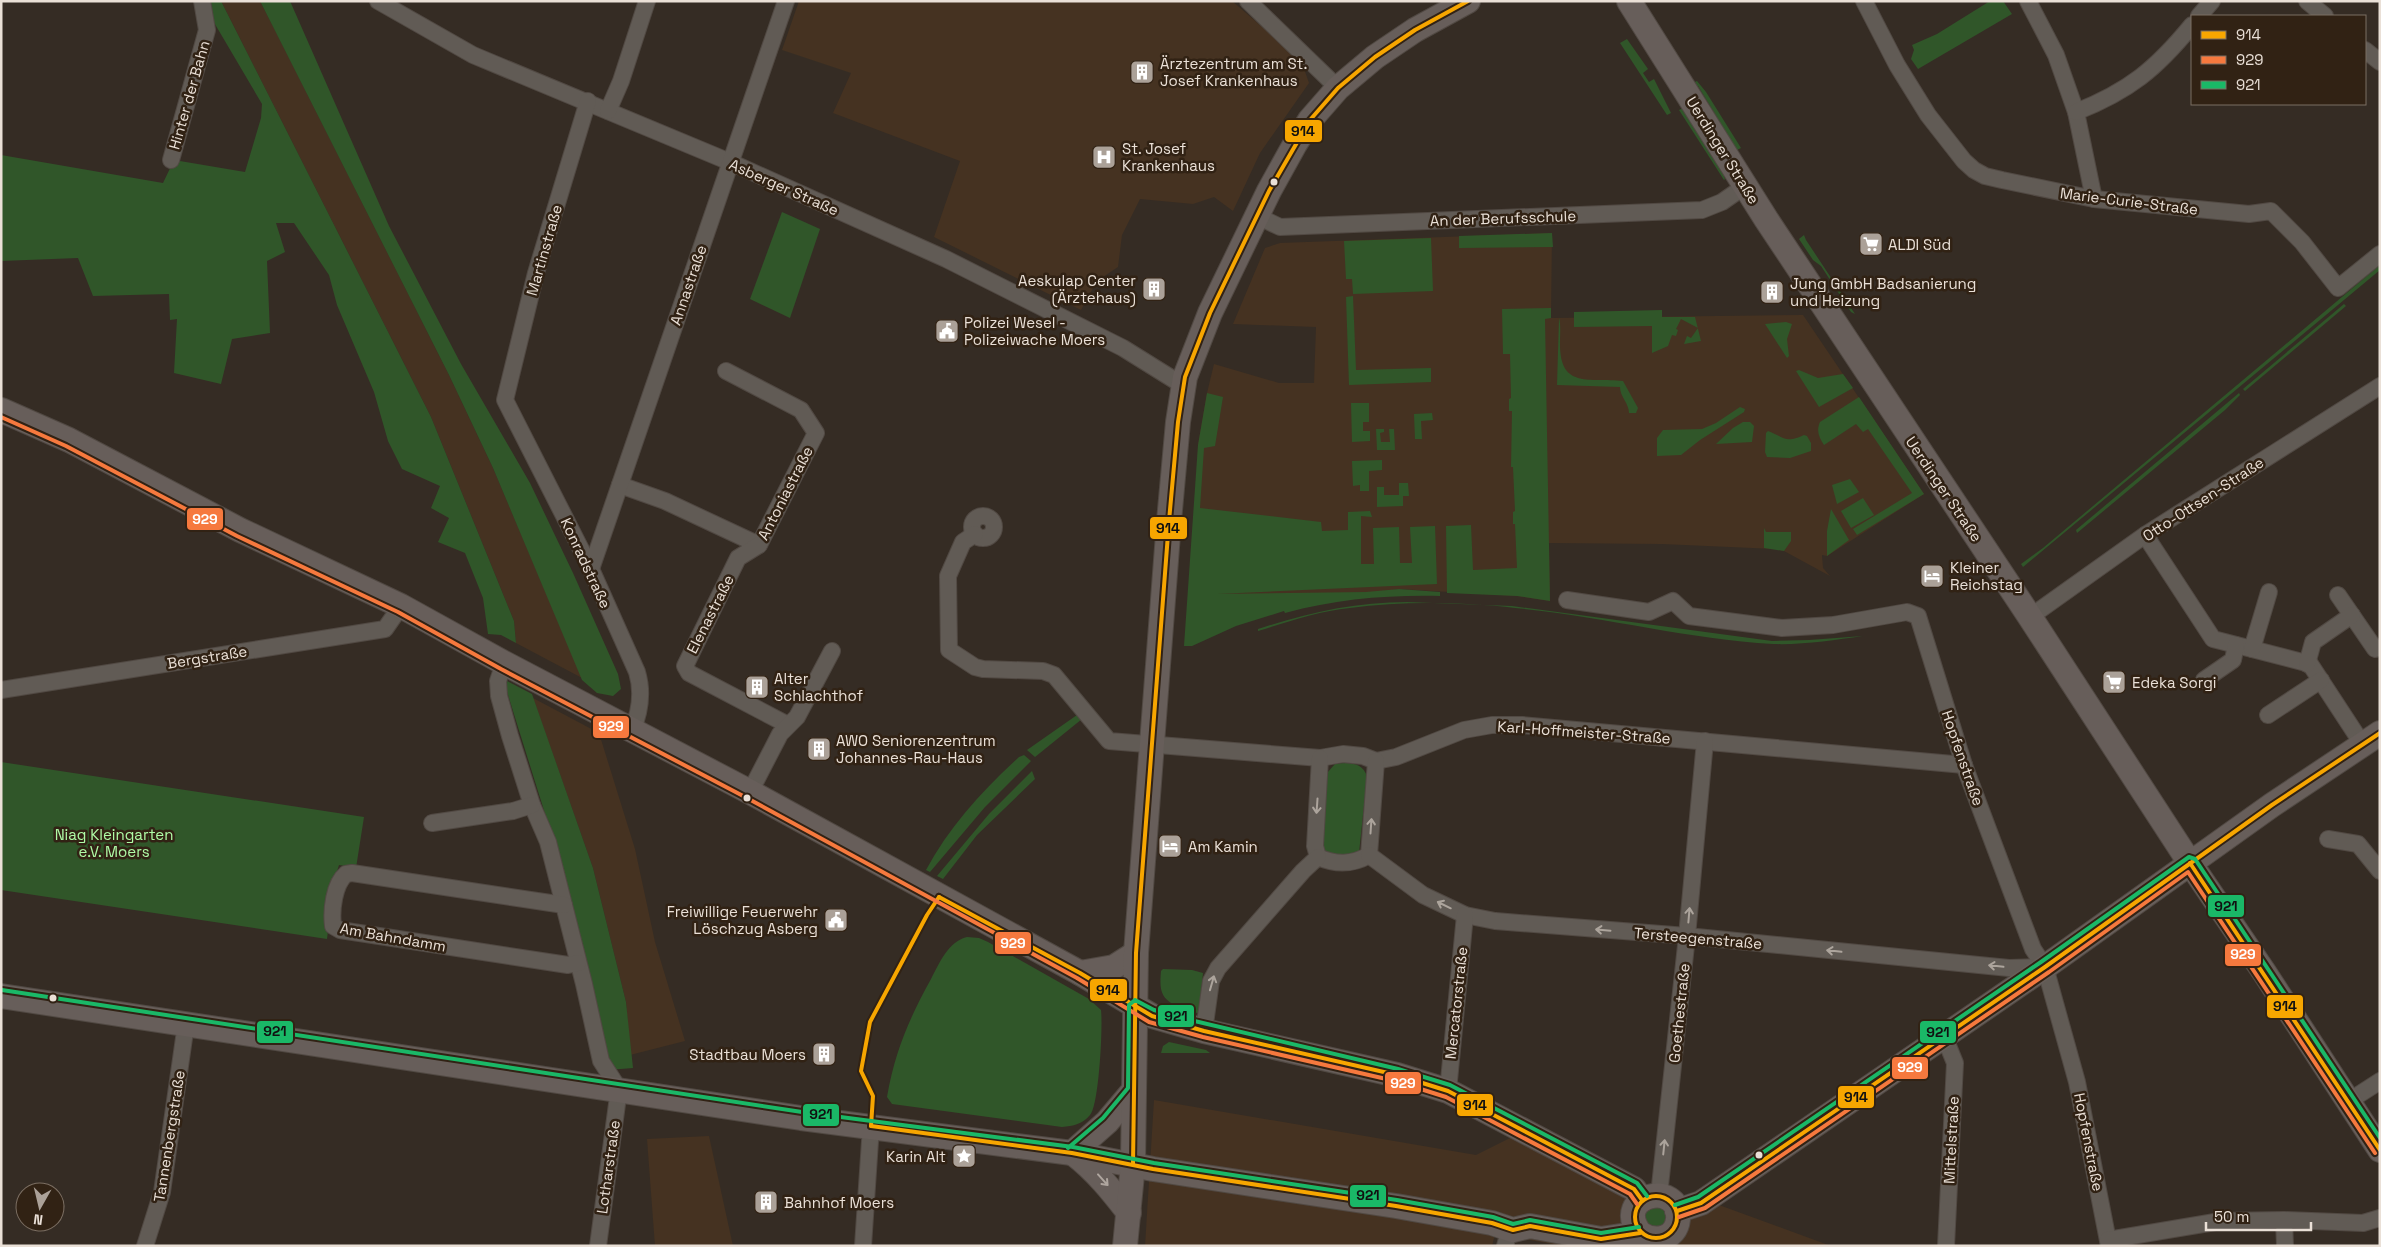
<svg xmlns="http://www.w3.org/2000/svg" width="2381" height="1247" viewBox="0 0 2381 1247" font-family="'Space Grotesk',sans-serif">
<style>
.built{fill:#453221}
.green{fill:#305629}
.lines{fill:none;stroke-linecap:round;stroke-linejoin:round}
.street-casing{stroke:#514943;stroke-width:18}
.secondary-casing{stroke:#514943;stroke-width:26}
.street{stroke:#615b55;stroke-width:16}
.secondary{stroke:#675e5a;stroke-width:24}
.bus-1-casing{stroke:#312214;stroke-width:8}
.bus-2-casing{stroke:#312214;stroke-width:8}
.bus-3-casing{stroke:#312214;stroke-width:8}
.bus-1{stroke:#f7a600;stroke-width:4}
.bus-2{stroke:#f6793e;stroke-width:4}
.bus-3{stroke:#1ab867;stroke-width:4}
.oneway{stroke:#aca49c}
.oneway2{stroke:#afa69f}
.bus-dot{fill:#eae0d7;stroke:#312214;stroke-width:2}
.labels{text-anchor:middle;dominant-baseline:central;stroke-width:5;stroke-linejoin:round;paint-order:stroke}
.poi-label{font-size:15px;fill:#eae0d7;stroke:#312214;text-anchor:start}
.street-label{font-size:15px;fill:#eae0d7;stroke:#312214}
.park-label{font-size:15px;fill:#affba6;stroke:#312214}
.line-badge{stroke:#312214;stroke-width:2}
.badge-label{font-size:14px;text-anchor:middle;font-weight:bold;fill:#fff}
.pale-badge-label{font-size:14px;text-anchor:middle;font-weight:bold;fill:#111}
</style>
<rect width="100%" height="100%" fill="#352c24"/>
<g class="built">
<path d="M221,1H260L275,30L449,375L493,468L582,678L516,643L514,621L431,417Z"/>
<path d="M799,1H1232L1301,60L1309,83L1260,153L1233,211L1214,197L1193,204L1140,199L1122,235L1118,267L1097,281L1081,310L934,237L960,161L833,113L851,73L782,50Z"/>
<path d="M1552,233L1551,318L1803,315L1924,494L1827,556L1822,555L1823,568L1830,576L1784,551L1775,549L1662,544L1549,543L1550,601L1517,596L1399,589L1193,616L1198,445L1207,393L1214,364L1279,383H1314L1316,327L1233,324L1265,248L1280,243Z"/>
<path d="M533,698L599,733L635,849L655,942L685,1041L630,1055L626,1002L593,868Z"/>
<path d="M1154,1100L1476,1155L1514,1136L1612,1190H1672L1702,1203L1708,1201L1831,1246H1564L1495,1234L1492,1246H1145Z"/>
<path d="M709,1136L733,1246H655L647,1139Z"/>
</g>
<g class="green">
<path d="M206,1H221L431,417L514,621L516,643L501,635L488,634L483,598L465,553L438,542L449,518L431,508L440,486L402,469L388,441L374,392L337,305L329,275L294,223H276L285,252L267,261L270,333L232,339L221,384L174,373L177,319L170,320L169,294L93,296L78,258L1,261V155L163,183L174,160L245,172L261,118L262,104L209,14Z"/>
<path d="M260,1H290L389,226L461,364L530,483L573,573L618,674L621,689L613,696L597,693L582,680L493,468L449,375Z"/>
<path d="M1990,1H2003L2012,14L1918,69L1911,59L1914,50L1912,45L1937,34Z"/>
<path d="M1627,39L1648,69L1643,73L1649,82L1654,79L1671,113L1667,115L1620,43Z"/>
<path d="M1697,81L1706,92L1741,148L1737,150L1698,86L1694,87L1692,83Z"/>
<path d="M1683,108L1718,157L1725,179L1724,180L1679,110Z"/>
<path d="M782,212L820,229L790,318L750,299Z"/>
<path d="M1552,233L1553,247L1459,248V236Z"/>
<path d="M1804,235L1806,240L1855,314L1851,312L1821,266L1813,260L1799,239Z"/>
<path d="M1431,238L1433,291L1353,294L1352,279H1346L1344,241Z"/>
<path d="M2380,265V270L2023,567L2021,564L2043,548Z"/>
<path d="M1353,296L1356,370L1431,368V382L1349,385L1346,297Z"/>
<path d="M2344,304L2346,306L2245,391L2243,389Z"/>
<path d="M1551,308V318L1545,319L1550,601L1517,596L1447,593L1446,526L1471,525L1473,570L1517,568L1515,524H1513V512L1515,511L1513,467H1511L1512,411H1509V399L1511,398L1510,354H1503L1502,309Z"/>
<path d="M1662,310V317H1695L1701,341L1684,344L1687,336L1691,338L1698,328L1681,319L1676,329L1678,330L1676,336L1672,335L1668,346L1652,353V326L1574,327V312Z"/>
<path d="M1559,318C1561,324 1560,336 1560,344C1560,390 1590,377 1623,381L1638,408L1636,413H1629C1629,403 1620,397 1620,387L1557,385Z"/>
<path d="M1786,322L1792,324L1787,339L1789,356L1787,358L1765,324Z"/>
<path d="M1799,370L1818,378L1843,374L1853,388L1819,407L1796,371Z"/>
<path d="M1207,393L1223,397L1215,446L1204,448L1200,508L1321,522L1322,531L1348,530V512L1370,511L1372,517L1361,516V564H1374L1373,528L1399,527L1400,563H1412L1410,527L1435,526L1437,584L1217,594L1366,592L1399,589L1440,592V596C1386,595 1337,599 1285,613L1284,611L1236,626L1192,646H1184L1198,445Z"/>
<path d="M2239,393L2240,395L2225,410L2077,533L2076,530Z"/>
<path d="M1859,397L1924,494L1857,535L1853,529L1912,493L1868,429L1863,432L1856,424L1824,445C1819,437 1816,431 1820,422Z"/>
<path d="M1351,403H1369V422H1363V431H1370V441L1352,442Z"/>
<path d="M1740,407L1745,409L1744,412L1700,440L1681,455L1657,456V438L1663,430L1702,429L1716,423Z"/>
<path d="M1432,413L1433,420L1421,421L1422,439H1415L1414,414Z"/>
<path d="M1743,422H1750L1754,426L1752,442L1716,444L1733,428Z"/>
<path d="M1376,429H1384V432L1380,433L1381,442H1390L1389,429H1394L1395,450H1377Z"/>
<path d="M1768,431C1784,437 1785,444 1804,435L1807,436L1811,443V451L1790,458L1767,457L1765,452L1766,433Z"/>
<path d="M1382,460V470L1369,471V491H1360V485L1353,486L1352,461Z"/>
<path d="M1850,479L1859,492L1837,504L1832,485Z"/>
<path d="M1399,483H1408L1409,496H1403V506L1377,507V487H1384V495H1399Z"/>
<path d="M1863,498L1874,515L1851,528L1841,511Z"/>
<path d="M1831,509L1849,540L1827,556V531Z"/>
<path d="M1764,528L1766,532H1791V541L1784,551L1764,548Z"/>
<path d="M1407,602L1512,606L1772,641L1809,640L1863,636C1834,640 1804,645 1773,644C1687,639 1602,616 1515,608C1463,602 1402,601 1350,608C1319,611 1288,622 1258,631V629C1307,613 1355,602 1407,602Z"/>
<path d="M503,679L532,694L593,868L626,1002L633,1068L608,1070L557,852Z"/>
<path d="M1077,715L1082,719L1035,757L1027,750Z"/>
<path d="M1024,755L1031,761L985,807L930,872L926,870C949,827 983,790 1019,757Z"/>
<path d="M1,762L364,817L356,868L339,865L334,881L327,939L1,890Z"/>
<path d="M1335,764C1348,762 1363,762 1367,777L1359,853L1330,856L1322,849L1327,773Z"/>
<path d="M1032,771L1035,779L977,835L943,879L937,876L989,814Z"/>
<path d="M967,937L979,938L988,942L1089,999L1101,1010C1103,1026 1099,1105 1090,1115C1083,1124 1073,1126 1062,1127L892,1104L887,1097C895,1051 909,1019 931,979C940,962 948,942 967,937Z"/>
<path d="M1163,969L1192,970L1203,973L1199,1013C1194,1013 1189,1011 1183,1009C1162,1000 1159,994 1161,971Z"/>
<path d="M1169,1042L1206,1050L1210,1053H1161L1163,1046Z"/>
<path d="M1660,1205L1667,1215L1665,1224L1650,1231L1643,1213Z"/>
</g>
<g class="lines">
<g class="street-casing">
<g id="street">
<path d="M378,1L473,55L730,162L946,259L1123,348L1184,386"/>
<path d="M1248,1L1338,88"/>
<path d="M1864,1L1897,65L1928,115L1964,161L1974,170L1985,176L2002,180L2094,199L2249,214L2271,211L2302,242L2338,288L2380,254"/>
<path d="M2028,1L2056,55L2076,112L2094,199"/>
<path d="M2307,1L2325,16"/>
<path d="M2199,16L2212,1"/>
<path d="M2365,50L2380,62"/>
<path d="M588,101L536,273L505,400L591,569L637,672C643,692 640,712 632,731"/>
<path d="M608,111L621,81L647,1"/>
<path d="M2076,112C2129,91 2156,69 2192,25"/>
<path d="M171,160L207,30L202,1"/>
<path d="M1257,216L1280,227L1702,210L1722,202L1745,186"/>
<path d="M620,485L665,501L759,545L816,433L801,410L726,371"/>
<circle cx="983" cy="527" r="11"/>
<path d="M975,534L963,542L948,576L949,650L975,667L983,669L1043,671L1054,675L1109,741L1320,758L1343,754L1363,756L1376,761L1396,757L1464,730L1492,725H1522L1964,765"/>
<path d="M2145,535L2213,639L2310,664L2363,745"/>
<path d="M759,545L738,558L685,666L689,673L788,725"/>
<path d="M591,569L786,1"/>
<path d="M2338,595L2375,649"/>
<path d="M1567,600L1649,612L1673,601L1689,616L1782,628L1833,625L1907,612L1918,616L1964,765L2033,949L2045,967L2077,1082L2109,1246"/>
<path d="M2030,617L2145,535L2380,386"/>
<path d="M2252,649L2269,592"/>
<path d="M504,663L498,681L499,696L510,736L532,805L548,842L584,984L601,1061L619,1089L598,1246"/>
<path d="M2307,664L2313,642L2352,615"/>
<path d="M2204,680L2233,660L2236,645"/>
<path d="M1,690L385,629L401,606"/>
<path d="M2268,715L2321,680"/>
<path d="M1320,758L1315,846L1318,857C1336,865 1352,865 1369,855L1376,761"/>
<path d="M750,792L780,734L797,717L832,651"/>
<path d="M432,823L513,811L532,805"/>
<path d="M2328,839L2358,844L2380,871"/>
<path d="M1369,855L1423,895L1465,915L1495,921L1687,936L2009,968L2045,967"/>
<path d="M564,905L352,873L346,874C334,884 331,910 333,926L340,930L568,965L578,963"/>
<path d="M1204,1031L1211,981L1218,968L1303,871L1318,857"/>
<path d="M1944,1036L1955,1063L1946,1246"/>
<path d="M1448,1091L1465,915"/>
<path d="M2349,1101L2380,1081"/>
<path d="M1659,1195L1687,936L1705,741"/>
<path d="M2284,1220L2285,1246"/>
<path d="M2108,1240L2221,1221L2284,1220L2363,1223L2380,1218"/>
<path d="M145,1246L162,1192L186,1024"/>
<path d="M863,1246L871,1126"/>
<path d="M1505,1246L1508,1235L1513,1230"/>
</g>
</g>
<g class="secondary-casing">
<g id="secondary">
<path d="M1629,1L1766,219L2030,617L2190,863L2264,972L2380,1150"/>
<path d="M1,410L69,440L240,530L401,606L504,663L750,792L1080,973L1152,1016L1204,1031L1397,1075L1448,1091L1634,1189L1642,1200"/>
<path d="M1080,973L1114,967L1136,953"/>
<path d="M1,996L801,1118L1072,1153L1153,1169L1396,1206L1492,1223L1513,1230L1530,1226L1601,1239L1640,1233C1654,1243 1676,1240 1678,1219C1681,1179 1611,1195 1640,1233"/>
<path d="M1072,1153L1107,1122L1134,1090"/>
<path d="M1074,1154C1096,1171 1112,1191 1129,1213"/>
<path d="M1677,1211L1701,1203L2045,967L2272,805L2380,733"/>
<path d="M1125,1246L1133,1164L1136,953L1169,521L1178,422L1185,377L1210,313L1269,191L1295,144L1310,120L1338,88L1375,57L1415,30L1468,1"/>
</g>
</g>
<use href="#street" class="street"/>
<use href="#secondary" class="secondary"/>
<g class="bus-1-casing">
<g id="bus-1">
<path d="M2190,863L2380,1150"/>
<path d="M939,897L1080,973L1152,1016L1204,1031L1397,1075L1448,1091L1634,1189L1642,1200"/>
<path d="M871,1126L1072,1153L1153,1169L1396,1206L1492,1223L1513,1230L1530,1226L1601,1239L1640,1233"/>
<path d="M871,1126L873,1096L861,1071L870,1022L927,915L939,897"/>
<path d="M1133,1164L1136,953L1169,521L1178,422L1185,377L1210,313L1269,191L1310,120L1338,88L1375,57L1415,30L1468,1"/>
<circle cx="1656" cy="1217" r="21"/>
<path d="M1677,1211L1701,1203L2045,967L2272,805L2380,733"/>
</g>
</g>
<g class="bus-2-casing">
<g id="bus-2">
<path d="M1,417L66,446L237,536L398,612L501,669L747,798L1077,978L1149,1022L1203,1037L1395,1081L1446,1097L1630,1194L1637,1204"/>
<path d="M1679,1217L1705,1208L2049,972L2188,872L2375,1153"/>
</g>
</g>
<g class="bus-3-casing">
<g id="bus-3">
<path d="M2,990L802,1112L1073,1147L1154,1163L1397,1200L1493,1217L1513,1224L1530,1220L1601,1233L1639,1227"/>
<path d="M1068,1148L1103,1118L1128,1088L1129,1005L1135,1000L1154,1010L1186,1019L1398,1069L1450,1085L1637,1183L1647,1196"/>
<path d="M1675,1205L1698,1197L2041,962L2189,857L2195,859L2380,1138"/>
</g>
</g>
<use href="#bus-1" class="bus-1"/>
<use href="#bus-2" class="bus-2"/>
<use href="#bus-3" class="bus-3"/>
</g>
<defs><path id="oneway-shaft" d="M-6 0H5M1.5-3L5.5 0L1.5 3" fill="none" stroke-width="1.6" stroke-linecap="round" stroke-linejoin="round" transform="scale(1.25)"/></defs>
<g class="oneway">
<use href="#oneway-shaft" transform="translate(1317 806) rotate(94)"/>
<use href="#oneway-shaft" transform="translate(1371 826) rotate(-86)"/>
<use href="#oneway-shaft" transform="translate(1444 905) rotate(-154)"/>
<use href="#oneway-shaft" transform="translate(1689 915) rotate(-85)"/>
<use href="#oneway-shaft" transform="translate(1603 930) rotate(-175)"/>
<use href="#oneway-shaft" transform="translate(1834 951) rotate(-174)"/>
<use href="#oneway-shaft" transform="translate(1996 966) rotate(-174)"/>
<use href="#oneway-shaft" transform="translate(1212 983) rotate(-74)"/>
<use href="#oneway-shaft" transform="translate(1664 1147) rotate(-84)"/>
</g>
<use class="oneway2" href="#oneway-shaft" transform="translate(1103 1180) rotate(48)"/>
<defs>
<g id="building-square" transform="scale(1.25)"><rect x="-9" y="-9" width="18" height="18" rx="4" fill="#aba198" stroke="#312214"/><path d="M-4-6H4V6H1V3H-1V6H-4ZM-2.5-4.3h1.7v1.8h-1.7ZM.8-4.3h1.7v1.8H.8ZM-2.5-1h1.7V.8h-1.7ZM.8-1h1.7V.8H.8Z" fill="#fff"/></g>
<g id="hospital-square" transform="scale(1.25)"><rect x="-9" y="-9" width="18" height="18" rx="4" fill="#aba198" stroke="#312214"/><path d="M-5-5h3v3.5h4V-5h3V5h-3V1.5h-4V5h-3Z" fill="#fff"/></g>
<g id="supermarket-square" transform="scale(1.25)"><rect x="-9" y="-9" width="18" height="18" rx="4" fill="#aba198" stroke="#312214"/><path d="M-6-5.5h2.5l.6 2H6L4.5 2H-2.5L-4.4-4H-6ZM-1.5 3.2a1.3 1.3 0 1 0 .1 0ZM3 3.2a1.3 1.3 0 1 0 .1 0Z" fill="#fff"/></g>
<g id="civic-square" transform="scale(1.25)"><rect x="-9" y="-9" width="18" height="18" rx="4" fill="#aba198" stroke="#312214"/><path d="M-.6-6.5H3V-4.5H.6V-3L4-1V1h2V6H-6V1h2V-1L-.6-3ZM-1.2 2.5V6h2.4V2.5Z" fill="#fff"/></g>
<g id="hotel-square" transform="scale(1.25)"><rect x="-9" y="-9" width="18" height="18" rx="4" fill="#aba198" stroke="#312214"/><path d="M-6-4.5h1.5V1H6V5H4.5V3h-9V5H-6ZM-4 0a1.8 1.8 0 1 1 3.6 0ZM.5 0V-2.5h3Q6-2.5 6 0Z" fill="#fff"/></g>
<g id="sight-square" transform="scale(1.25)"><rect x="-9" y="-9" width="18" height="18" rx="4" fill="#aba198" stroke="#312214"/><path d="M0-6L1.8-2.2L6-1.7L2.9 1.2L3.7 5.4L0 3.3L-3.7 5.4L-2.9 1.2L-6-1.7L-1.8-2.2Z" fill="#fff"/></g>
</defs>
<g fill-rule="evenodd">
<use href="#building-square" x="1142" y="72"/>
<use href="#hospital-square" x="1104" y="157"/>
<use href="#supermarket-square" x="1871" y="244"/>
<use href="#building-square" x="1154" y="289"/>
<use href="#building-square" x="1772" y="292"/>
<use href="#civic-square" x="947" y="331"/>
<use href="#hotel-square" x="1932" y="576"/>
<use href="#supermarket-square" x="2114" y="682"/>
<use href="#building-square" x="757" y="687"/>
<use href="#building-square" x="819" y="749"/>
<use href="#hotel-square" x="1170" y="846"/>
<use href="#civic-square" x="836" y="920"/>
<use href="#building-square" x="824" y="1054"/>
<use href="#sight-square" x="964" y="1156"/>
<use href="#building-square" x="766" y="1202"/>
</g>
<g class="bus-dot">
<circle cx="1274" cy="182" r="4.5"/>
<circle cx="747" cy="798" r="4.5"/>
<circle cx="53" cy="998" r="4.5"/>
<circle cx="1759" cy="1155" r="4.5"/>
</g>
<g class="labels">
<g class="poi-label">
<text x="1160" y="63">Ärztezentrum am St.<tspan x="1160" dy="17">Josef Krankenhaus</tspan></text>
<text x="1122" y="148">St. Josef<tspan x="1122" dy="17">Krankenhaus</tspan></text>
<text x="1888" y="244">ALDI Süd</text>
<text x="1136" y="280" text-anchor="end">Aeskulap Center<tspan x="1136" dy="17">(Ärztehaus)</tspan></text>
<text x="1790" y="283">Jung GmbH Badsanierung<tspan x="1790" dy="17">und Heizung</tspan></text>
<text x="964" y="322">Polizei Wesel -<tspan x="964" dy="17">Polizeiwache Moers</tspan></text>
<text x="1950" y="567">Kleiner<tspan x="1950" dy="17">Reichstag</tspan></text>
<text x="774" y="678">Alter<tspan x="774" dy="17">Schlachthof</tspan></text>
<text x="2132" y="682">Edeka Sorgi</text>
<text x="836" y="740">AWO Seniorenzentrum<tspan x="836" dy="17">Johannes-Rau-Haus</tspan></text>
<text x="1188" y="846">Am Kamin</text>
<text x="818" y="911" text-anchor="end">Freiwillige Feuerwehr<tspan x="818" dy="17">Löschzug Asberg</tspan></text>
<text x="806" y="1054" text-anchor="end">Stadtbau Moers</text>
<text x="946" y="1156" text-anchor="end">Karin Alt</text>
<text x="784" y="1202">Bahnhof Moers</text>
</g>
<g class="street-label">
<text transform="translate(189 95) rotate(-74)">Hinter der Bahn</text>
<text transform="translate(1723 150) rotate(58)">Uerdinger Straße</text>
<text transform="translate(784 187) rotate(24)">Asberger Straße</text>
<text transform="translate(2129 201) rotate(7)">Marie-Curie-Straße</text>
<text transform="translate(1503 218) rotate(-2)">An der Berufsschule</text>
<text transform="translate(544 250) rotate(-74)">Martinstraße</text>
<text transform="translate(688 285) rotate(-71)">Annastraße</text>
<text transform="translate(1944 489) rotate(56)">Uerdinger Straße</text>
<text transform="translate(785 493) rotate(-63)">Antoniastraße</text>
<text transform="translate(2203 499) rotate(-33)">Otto-Ottsen-Straße</text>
<text transform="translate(586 563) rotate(65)">Konradstraße</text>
<text transform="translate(710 614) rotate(-63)">Elenastraße</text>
<text transform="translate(207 657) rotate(-9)">Bergstraße</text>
<text transform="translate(1584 732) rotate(4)">Karl-Hoffmeister-Straße</text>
<text transform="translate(1963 758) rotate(71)">Hopfenstraße</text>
<text transform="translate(393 937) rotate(10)">Am Bahndamm</text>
<text transform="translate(1698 938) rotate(5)">Tersteegenstraße</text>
<text transform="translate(1456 1003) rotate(-84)">Mercatorstraße</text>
<text transform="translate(1679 1013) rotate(-84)">Goethestraße</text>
<text transform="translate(169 1136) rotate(-81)">Tannenbergstraße</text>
<text transform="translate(1951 1140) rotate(-87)">Mittelstraße</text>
<text transform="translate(2089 1142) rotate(79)">Hopfenstraße</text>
<text transform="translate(608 1167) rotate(-82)">Lotharstraße</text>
</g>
<g class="park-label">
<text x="114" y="834">Niag Kleingarten<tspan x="114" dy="17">e.V. Moers</tspan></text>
</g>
</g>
<g class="line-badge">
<rect x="1284" y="119" width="39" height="24" rx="5" fill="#f7a600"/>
<rect x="186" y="507" width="38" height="24" rx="5" fill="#f6793e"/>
<rect x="1149" y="516" width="39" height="24" rx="5" fill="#f7a600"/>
<rect x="592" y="715" width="38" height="24" rx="5" fill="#f6793e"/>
<rect x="2207" y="894" width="38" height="24" rx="5" fill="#1ab867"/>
<rect x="994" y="931" width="38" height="24" rx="5" fill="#f6793e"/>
<rect x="2224" y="943" width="38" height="24" rx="5" fill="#f6793e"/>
<rect x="1089" y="978" width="39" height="24" rx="5" fill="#f7a600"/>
<rect x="2266" y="994" width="38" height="25" rx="5" fill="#f7a600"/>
<rect x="1157" y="1004" width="38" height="24" rx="5" fill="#1ab867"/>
<rect x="256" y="1020" width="38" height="24" rx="5" fill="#1ab867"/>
<rect x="1919" y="1020" width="38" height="24" rx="5" fill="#1ab867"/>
<rect x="1891" y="1056" width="38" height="24" rx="5" fill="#f6793e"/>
<rect x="1384" y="1071" width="38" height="24" rx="5" fill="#f6793e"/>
<rect x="1837" y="1085" width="38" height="24" rx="5" fill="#f7a600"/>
<rect x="1456" y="1093" width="38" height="24" rx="5" fill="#f7a600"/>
<rect x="802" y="1103" width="38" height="24" rx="5" fill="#1ab867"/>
<rect x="1349" y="1184" width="38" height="24" rx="5" fill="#1ab867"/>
</g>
<g class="badge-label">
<text x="205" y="524">929</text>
<text x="611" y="731">929</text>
<text x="1013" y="948">929</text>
<text x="2243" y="959">929</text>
<text x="1910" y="1072">929</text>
<text x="1403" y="1088">929</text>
</g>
<g class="pale-badge-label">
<text x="1303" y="136">914</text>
<text x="1168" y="533">914</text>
<text x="2226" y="911">921</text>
<text x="1108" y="995">914</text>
<text x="2285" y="1011">914</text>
<text x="1176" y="1021">921</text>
<text x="275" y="1036">921</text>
<text x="1938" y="1037">921</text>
<text x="1856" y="1102">914</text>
<text x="1475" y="1110">914</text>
<text x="821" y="1119">921</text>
<text x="1368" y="1200">921</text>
</g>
<rect width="2381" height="1247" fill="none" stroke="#eae0d7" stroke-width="5"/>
<rect x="2191" y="15" width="175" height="90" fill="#312214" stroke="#7b6e62"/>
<rect x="2201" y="31" width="25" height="8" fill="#f7a600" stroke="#7b6e62"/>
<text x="2236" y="40" font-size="15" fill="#eae0d7">914</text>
<rect x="2201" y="56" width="25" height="8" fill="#f6793e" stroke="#7b6e62"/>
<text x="2236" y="65" font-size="15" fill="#eae0d7">929</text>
<rect x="2201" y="81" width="25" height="8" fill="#1ab867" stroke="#7b6e62"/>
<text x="2236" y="90" font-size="15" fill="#eae0d7">921</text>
<g transform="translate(40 1207) rotate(188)"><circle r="24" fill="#312214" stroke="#7b6e62"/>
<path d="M0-4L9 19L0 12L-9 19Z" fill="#aba198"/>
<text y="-8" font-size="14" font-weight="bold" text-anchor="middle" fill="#eae0d7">N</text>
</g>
<path d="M2206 1222v8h105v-8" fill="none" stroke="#eae0d7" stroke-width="2.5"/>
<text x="2214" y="1222" font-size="15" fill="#eae0d7" stroke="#312214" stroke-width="4" paint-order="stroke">50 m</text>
</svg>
